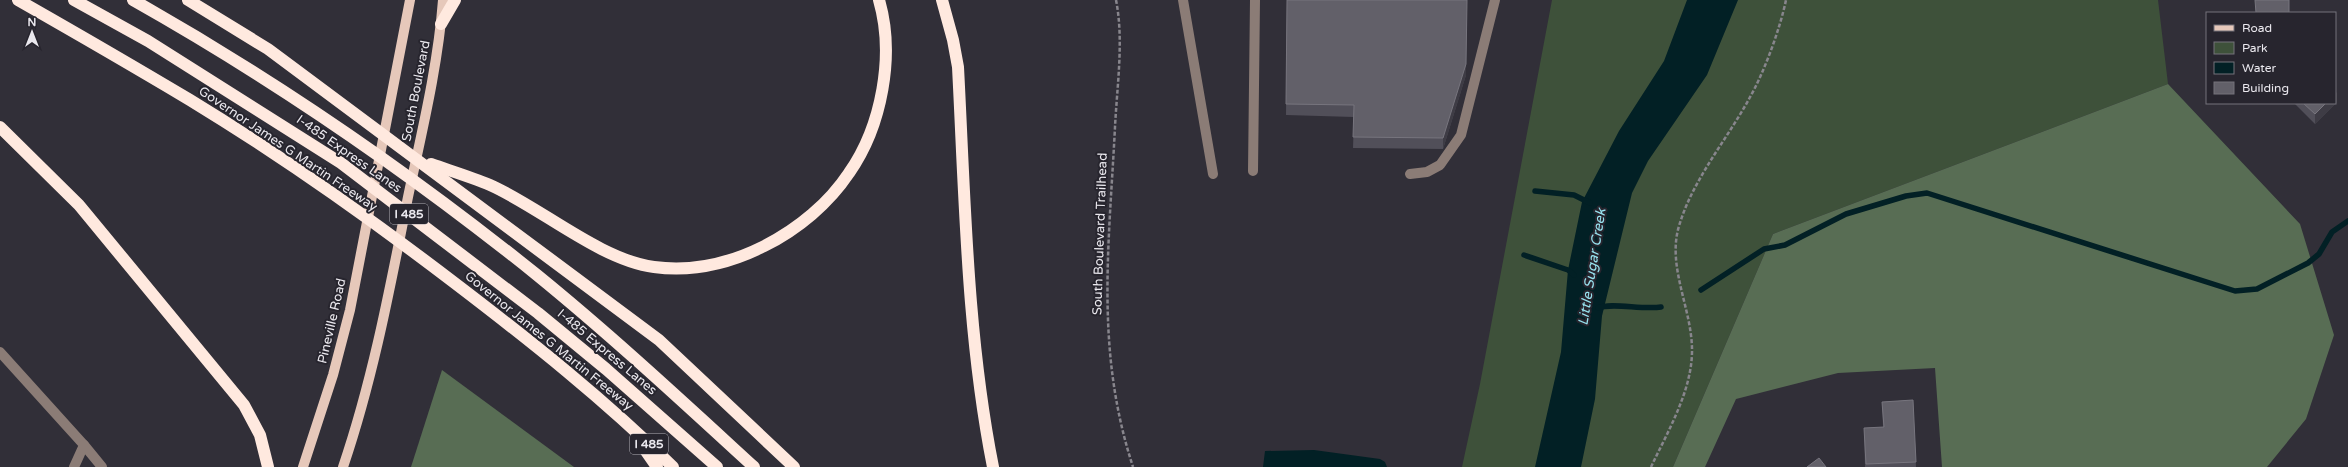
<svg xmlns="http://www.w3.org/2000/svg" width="2348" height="467" viewBox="0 0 2348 467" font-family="'Varela Round',sans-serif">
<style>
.green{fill:#3e513a}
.forest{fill:#586d54}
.water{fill:#022025}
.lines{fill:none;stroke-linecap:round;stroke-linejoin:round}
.stream{stroke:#022025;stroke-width:5.5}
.path{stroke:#88868d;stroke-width:2.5;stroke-dasharray:4 2;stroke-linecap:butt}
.minor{stroke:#8b7c76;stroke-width:10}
.major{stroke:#e6c8ba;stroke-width:10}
.highway{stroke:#ffe9df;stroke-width:12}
.wall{fill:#514f59}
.shaded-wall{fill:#3e3c45}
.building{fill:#626069;stroke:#77757e}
.labels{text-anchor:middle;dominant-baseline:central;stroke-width:4;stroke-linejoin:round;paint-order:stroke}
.shield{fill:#27252e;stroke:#b0aeb4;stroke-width:1}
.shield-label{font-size:12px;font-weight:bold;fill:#eae8ee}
.street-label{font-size:13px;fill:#eae8ee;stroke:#27252e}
.water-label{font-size:14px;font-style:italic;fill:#97e2ef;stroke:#27252e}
</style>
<rect width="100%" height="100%" fill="#312f38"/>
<path class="green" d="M1552,0H2158L2168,84L1773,234L1673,467H1462L1480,384Z"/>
<g class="forest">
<path d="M2168,84L2300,224L2334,335L2306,419L2267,467H1942L1935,368L1838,373L1736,399L1705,467H1673L1773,234Z"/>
<path d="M442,370L574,467H411Z"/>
</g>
<g class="water">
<path d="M1687,0H1738L1707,75L1648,161L1632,193L1602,316L1595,399L1581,467H1535L1561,352L1568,270L1582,202L1619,131L1664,61Z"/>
<path d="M1314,450L1380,459L1385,462L1387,467H1263L1265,451Z"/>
</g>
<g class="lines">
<g class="stream">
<path d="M1535,191L1574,195L1590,203"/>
<path d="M1524,255L1568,270L1574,275"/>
<path d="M1701,290L1764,249L1785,245L1846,214L1906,196L1927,193L2235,291L2257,289L2308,263L2319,254L2332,232L2348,221"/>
<path d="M1598,308C1611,302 1642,310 1661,307"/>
</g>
<g class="path">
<path d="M1116,0C1124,40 1117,86 1115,127C1109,247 1095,350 1133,467"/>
<path d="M1651,467C1668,431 1693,389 1692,348C1691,307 1667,266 1679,226C1693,179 1726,141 1749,99C1764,73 1780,29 1786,0"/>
</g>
<g class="minor">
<path d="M1183,0L1213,174"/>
<path d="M1253,171L1255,0"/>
<path d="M1410,174L1427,172L1440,165L1461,135L1495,0"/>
<path d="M0,352L84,445L74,467"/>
<path d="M84,445L102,467"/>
</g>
<g class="major">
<path d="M303,467L333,375L350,310L410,0"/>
<path d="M343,467C373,379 390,288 408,197C422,131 438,66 443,0"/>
</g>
<g class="highway">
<path d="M18,0C76,33 133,66 190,100C282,156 371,219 456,284C532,342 605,400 673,467"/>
<path d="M74,0L148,41L341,163L538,313L606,369L717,467"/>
<path d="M133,0C275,80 410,173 537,275C612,336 683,402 754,467"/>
<path d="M188,0L268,49L659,340L794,467"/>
<path d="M942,0L953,40L958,67C965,201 967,336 993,467"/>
<path d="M441,24L455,0"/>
<path d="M0,127L79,205L244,405L260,435L268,467"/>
<path d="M431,164C451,171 471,177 490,185C540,207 600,260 654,267C727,277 809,233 849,173C882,126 895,55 879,0"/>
<path d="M641,444L657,467"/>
</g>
</g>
<g class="wall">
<path d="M1287,0L1466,75L1443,149L1353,148L1354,117L1286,115Z"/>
<path d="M2337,102L2315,124L2294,103H2335Z"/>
<path d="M1913,400L1916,467H1865L1864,428L1883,427L1882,402Z"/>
</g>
<g class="shaded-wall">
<path d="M1467,0L1466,75L1443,149V138Z"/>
<path d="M2337,92V102L2315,124V114L2326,103H2335V94Z"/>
</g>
<g class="building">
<path d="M1287,0H1467L1466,64L1443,138L1353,137L1354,105L1286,104Z"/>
<path d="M2255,0H2289V13H2256Z"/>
<path d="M2303,103H2326L2315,114Z"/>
<path d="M1913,400L1916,462L1866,464L1864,428L1884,427L1882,402Z"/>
<path d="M1819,458L1826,467H1807Z"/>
</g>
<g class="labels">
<g class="shield">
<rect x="390" y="204" width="38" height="20" rx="3"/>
<rect x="630" y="434" width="38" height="20" rx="3"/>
</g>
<g class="shield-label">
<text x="409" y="214">I 485</text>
<text x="649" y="444">I 485</text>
</g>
<g class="street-label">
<text transform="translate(416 91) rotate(-79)">South Boulevard</text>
<text transform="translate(288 149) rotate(34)">Governor James G Martin Freeway</text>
<text transform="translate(349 154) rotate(35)">I-485 Express Lanes</text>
<text transform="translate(1100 234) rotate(-88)">South Boulevard Trailhead</text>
<text transform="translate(332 321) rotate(-77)">Pineville Road</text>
<text transform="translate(549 341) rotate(39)">Governor James G Martin Freeway</text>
<text transform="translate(607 352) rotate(40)">I-485 Express Lanes</text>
</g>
<g class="water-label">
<text transform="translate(1592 267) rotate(-81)">Little Sugar Creek</text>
</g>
</g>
<rect x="2206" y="12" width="130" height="92" fill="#27252e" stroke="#75737b"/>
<rect x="2214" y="25" width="20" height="6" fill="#e6c8ba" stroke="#75737b"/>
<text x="2242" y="32" font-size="12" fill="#eae8ee">Road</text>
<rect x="2214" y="42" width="20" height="12" fill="#3e513a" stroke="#75737b"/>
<text x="2242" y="52" font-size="12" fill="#eae8ee">Park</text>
<rect x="2214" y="62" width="20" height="12" fill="#022025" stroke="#75737b"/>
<text x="2242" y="72" font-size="12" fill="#eae8ee">Water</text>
<rect x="2214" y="82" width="20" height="12" fill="#626069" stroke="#75737b"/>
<text x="2242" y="92" font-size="12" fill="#eae8ee">Building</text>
<g transform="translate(32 32)" stroke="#27252e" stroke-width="3" paint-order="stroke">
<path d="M0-3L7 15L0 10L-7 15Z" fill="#eae8ee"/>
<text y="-6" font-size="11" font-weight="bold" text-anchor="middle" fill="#eae8ee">N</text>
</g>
</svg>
